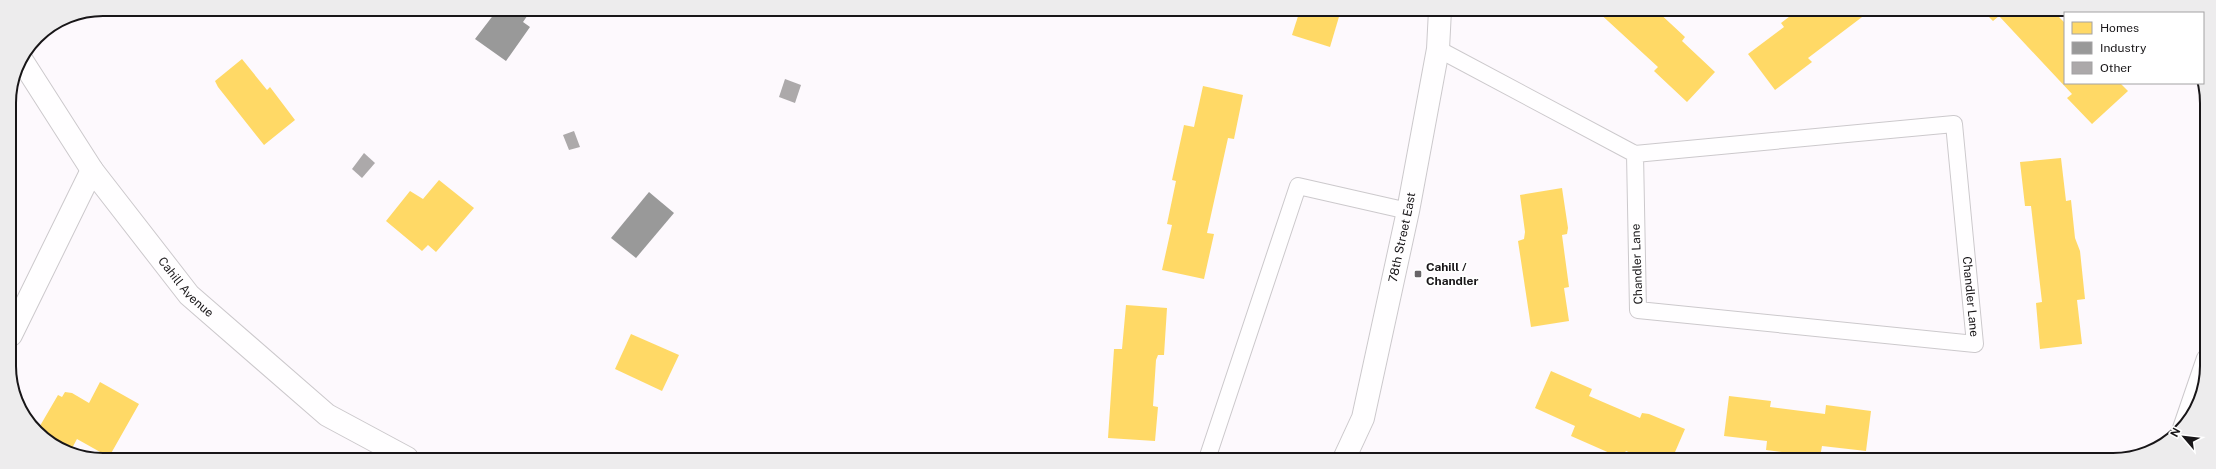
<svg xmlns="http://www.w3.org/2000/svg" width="2216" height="469" viewBox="0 0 2216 469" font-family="'Public Sans',sans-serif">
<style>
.homes{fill:#ffd966}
.industry{fill:#999}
.building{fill:#aca9aa}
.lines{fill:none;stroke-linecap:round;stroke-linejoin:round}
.lane-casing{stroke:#ccc9cc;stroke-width:18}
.street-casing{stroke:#ccc9cc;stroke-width:24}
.secondary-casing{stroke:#ccc9cc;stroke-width:24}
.lane{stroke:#fffeff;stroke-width:16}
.street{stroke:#fffeff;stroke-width:22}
.secondary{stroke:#fffeff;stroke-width:22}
.poi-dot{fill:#686568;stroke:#fff;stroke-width:1.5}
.labels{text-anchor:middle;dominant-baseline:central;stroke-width:4;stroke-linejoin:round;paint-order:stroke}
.street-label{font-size:12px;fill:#181618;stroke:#fff}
.poi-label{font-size:12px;font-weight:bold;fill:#181618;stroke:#fff;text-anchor:start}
.rim{fill:none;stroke:#181618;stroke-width:2}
</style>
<rect width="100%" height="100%" fill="#fdf9fd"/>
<g class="homes">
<path d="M1300,10H1341L1330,47L1292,35Z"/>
<path d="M1596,10H1656L1685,37L1682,41L1715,72L1687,102L1654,71L1658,67Z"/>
<path d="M1798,10L1870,11L1808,58L1812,62L1775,90L1748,54L1784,27L1781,23Z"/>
<path d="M1983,11H2053L2065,23V83H2120L2128,91L2092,124L2067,98L2072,94L1999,16L1993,21Z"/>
<path d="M242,59L267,90L270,87L295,120L264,145L218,87L215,81Z"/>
<path d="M1203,86L1243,95L1234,139L1228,138L1207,233L1214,234L1204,279L1162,270L1172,225L1167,224L1176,181L1172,180L1184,125L1194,127Z"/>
<path d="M2061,158L2066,201L2071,200L2075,238L2080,251L2085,299L2077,300L2082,344L2040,349L2036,303L2042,302L2031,206H2025L2020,162Z"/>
<path d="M439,180L474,208L436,252L428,245L422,251L386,221L410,191L423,199Z"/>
<path d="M1562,188L1568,228L1567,234L1562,235L1569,287L1564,288L1569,321L1531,327L1518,241L1524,239L1525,232L1520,195Z"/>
<path d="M1126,305L1167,308L1164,355H1158L1156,360L1153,406L1158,407L1155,441L1108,438L1114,349H1122Z"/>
<path d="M631,334L679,355L662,391L615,369Z"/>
<path d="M1551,371L1592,389L1589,396L1640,418L1642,413L1649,414L1685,429L1672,459H1646L1626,451L1621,458L1571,436L1575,426L1535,408Z"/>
<path d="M100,382L139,404L109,457L77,439L71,450L37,431L58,395L62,397L65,392L72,393L89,403Z"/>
<path d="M1729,396L1771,401L1770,407L1825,414L1826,405L1871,411L1866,451L1822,446L1820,457L1766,450L1767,441L1724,436Z"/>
</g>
<g class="industry">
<path d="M498,9H502L507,13L509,9H532L523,22L530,27L506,61L475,39Z"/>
<path d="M649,192L674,213L636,258L611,238Z"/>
</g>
<g class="building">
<path d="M785,79L801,85L795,103L779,97Z"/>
<path d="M574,131L580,147L569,150L563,135Z"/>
<path d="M364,153L375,163L362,178L352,169Z"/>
</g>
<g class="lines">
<g class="lane-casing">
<g id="lane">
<path id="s1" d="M1438,49L1635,154L1954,124L1975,344L1638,310L1635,154"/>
<path d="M2180,431L2205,358"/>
<path d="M1207,459L1298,186L1408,211"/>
</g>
</g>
<g class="street-casing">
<g id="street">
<path d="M11,335L92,170"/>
<path id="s2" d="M1344,459L1363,418L1408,211L1438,49L1440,10"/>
</g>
</g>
<g class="secondary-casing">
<g id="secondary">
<path id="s3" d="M21,59L92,170L189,295L327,415L407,458"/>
</g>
</g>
<use href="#lane" class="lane"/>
<use href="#street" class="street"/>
<use href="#secondary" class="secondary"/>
</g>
<rect class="poi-dot" x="1414" y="270" width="8" height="8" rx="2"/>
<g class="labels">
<g class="street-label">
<text stroke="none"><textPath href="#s2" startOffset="230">78th Street East</textPath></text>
<text transform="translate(1637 264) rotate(-92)">Chandler Lane</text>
<text stroke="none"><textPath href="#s3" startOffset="282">Cahill Avenue</textPath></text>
<text stroke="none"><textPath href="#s1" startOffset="717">Chandler Lane</textPath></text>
</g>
<g class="poi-label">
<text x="1426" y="267">Cahill /<tspan x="1426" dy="14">Chandler</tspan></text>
</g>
</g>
<path d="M0 0H2216V469H0ZM103 16H2113A87 87 0 0 1 2200 103V366A87 87 0 0 1 2113 453H103A87 87 0 0 1 16 366V103A87 87 0 0 1 103 16Z" fill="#edeced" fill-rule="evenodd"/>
<path class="rim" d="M103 16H2113A87 87 0 0 1 2200 103V366A87 87 0 0 1 2113 453H103A87 87 0 0 1 16 366V103A87 87 0 0 1 103 16Z"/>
<rect x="2064" y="12" width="140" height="72" fill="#ffffff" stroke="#a3a2a3"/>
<rect x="2072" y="22" width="20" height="12" fill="#ffd966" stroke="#a3a2a3"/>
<text x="2100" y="32" font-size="12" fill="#181618">Homes</text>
<rect x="2072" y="42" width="20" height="12" fill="#999999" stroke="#a3a2a3"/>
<text x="2100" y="52" font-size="12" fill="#181618">Industry</text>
<rect x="2072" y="62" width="20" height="12" fill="#aca9aa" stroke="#a3a2a3"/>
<text x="2100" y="72" font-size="12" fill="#181618">Other</text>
<g transform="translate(2184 437) rotate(298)" stroke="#ffffff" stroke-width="3" paint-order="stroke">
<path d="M0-3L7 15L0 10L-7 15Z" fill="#181618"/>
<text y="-6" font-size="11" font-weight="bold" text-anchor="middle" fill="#181618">N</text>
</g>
</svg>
